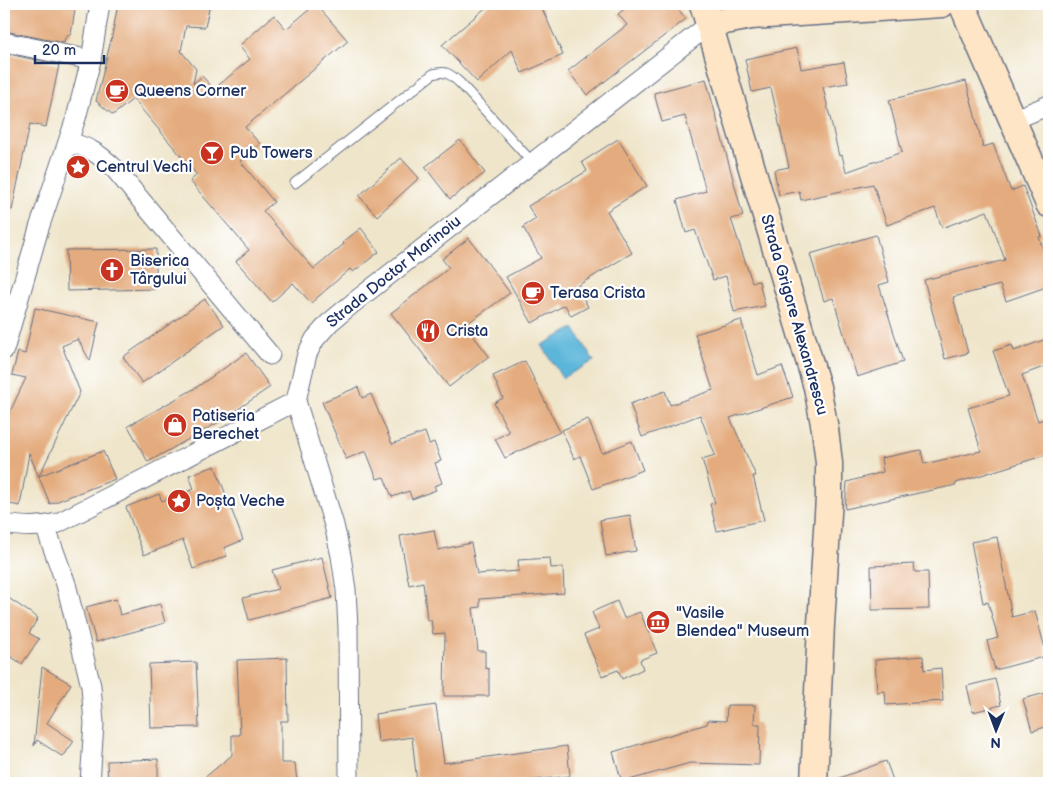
<svg xmlns="http://www.w3.org/2000/svg" width="1053" height="787" viewBox="0 0 1053 787" font-family="'Balsamiq Sans',sans-serif">
<style>
.water{fill:#5cb6da;stroke:#3c729c}
.building{fill:#e4ac7e}
.lines{fill:none;stroke-linecap:round;stroke-linejoin:round}
.lane-casing{stroke:#656f84;stroke-width:11}
.street-casing{stroke:#656f84;stroke-width:21}
.secondary-casing{stroke:#656f84;stroke-width:29}
.lane{stroke:#fff;stroke-width:9}
.street{stroke:#fff;stroke-width:19}
.secondary{stroke:#fee5c5;stroke-width:26}
.labels{text-anchor:middle;dominant-baseline:central;stroke-width:4.5;stroke-linejoin:round;paint-order:stroke}
.poi-label{font-size:16px;fill:#1b2f5e;stroke:#fff;text-anchor:start}
.street-label{font-size:16px;fill:#1b2f5e;stroke:#fff}
</style>
<rect width="100%" height="100%" fill="#fff"/>
<filter id="ink" filterUnits="userSpaceOnUse"><feTurbulence type="fractalNoise" baseFrequency=".02" numOctaves="2"/><feDisplacementMap in="SourceGraphic" scale="10" xChannelSelector="R" yChannelSelector="G"/><feConvolveMatrix kernelMatrix="1 2 1 2 8 2 1 2 1" color-interpolation-filters="sRGB"/></filter>
<filter id="wash" filterUnits="userSpaceOnUse"><feTurbulence type="fractalNoise" baseFrequency=".0096" numOctaves="4" result="noise"/><feDisplacementMap in="SourceGraphic" scale="20" xChannelSelector="R" yChannelSelector="G"/><feGaussianBlur stdDeviation="1.12" result="paint"/><feColorMatrix in="noise" values="0 0 0 0 0 0 0 0 0 0 0 0 0 0 0 0 0 1.4 0 .05"/><feComposite in="paint" operator="in"/></filter>
<g filter="url(#wash)">
<rect width="100%" height="100%" fill="#efe5ca"/>
<path class="water" d="M574,328L594,361L562,378L542,345Z"/>
<g id="blocks">
<g class="building">
<path d="M4,4H76L71,34L65,38L64,43L4,31Z"/>
<path d="M118,4H210L205,27L186,26L181,51L196,69L193,84L202,76L214,89L250,59L239,46L274,15L286,29L316,4L348,41L245,127L260,144L240,161L274,202L263,211L314,269L344,244L343,242L361,228L379,252L353,272L350,269L311,303L293,283L272,302L236,261L249,250L190,181L197,175L133,99L113,115L96,101L112,36Z"/>
<path d="M490,4H540L563,55L522,73L512,50L477,82L442,45Z"/>
<path d="M631,4H674L686,19L587,95L568,71L627,25L618,14Z"/>
<path d="M797,48L801,69L844,62L848,83L823,87L839,156L842,155L846,172L902,152L889,100L966,81L983,147L993,144L1011,191L1023,186L1042,236L1039,237L1049,267V286L1006,301L1000,285L953,297L968,353L945,359L924,280L1005,260L987,211L942,228L935,208L887,225L873,184L801,200L799,191L779,195L774,170L789,167L771,88L752,92L745,59Z"/>
<path d="M4,53L59,65L46,127L30,124L12,210L4,209V109L10,80L4,78Z"/>
<path d="M706,79L743,216L731,219L752,282L759,281L765,306L734,312L726,276L713,280L695,230L686,233L677,200L706,191L685,116L662,122L654,93Z"/>
<path d="M618,139L647,186L607,211L632,253L577,286L588,307L571,316L565,305L532,323L506,277L541,258L523,227L536,219L528,206L587,171L582,162Z"/>
<path d="M460,140L485,173L450,199L425,167Z"/>
<path d="M401,158L419,178L377,216L359,196Z"/>
<path d="M876,235L889,282L879,285L903,362L857,377L833,298L824,301L810,254Z"/>
<path d="M469,238L510,293L465,325L489,356L449,387L391,313L449,268L442,259Z"/>
<path d="M156,249V289L67,291L66,250Z"/>
<path d="M205,299L224,325L142,383L123,357Z"/>
<path d="M35,308L99,322L90,361L78,339L62,346L80,392L39,476L103,451L115,479L50,504L29,453L20,506L4,503V424L26,378L12,375L18,352L25,354Z"/>
<path d="M741,320L758,375L782,366L793,397L730,418L756,476H753L764,520L717,531L710,504L715,503L702,459L715,455L700,415L642,437L630,404L665,391L670,405L713,390L695,334Z"/>
<path d="M1049,338V365L1022,375L1038,421L1049,417V454L956,483V485L845,509L847,482L883,472L881,458L921,450L924,464L981,451L968,408L1009,396L993,351L1012,345L1014,351Z"/>
<path d="M246,353L270,387L221,421L148,462L128,426L197,387Z"/>
<path d="M525,361L560,432L505,458L495,439L509,432L494,403L503,398L493,376Z"/>
<path d="M358,387L362,398L371,394L392,444L425,432L429,444L434,442L441,461L435,463L442,483L434,486L436,490L412,499L409,491L392,497L384,477L377,479L366,451L346,459L322,402Z"/>
<path d="M588,419L602,453L632,441L643,470L593,489L580,456L574,459L562,430Z"/>
<path d="M215,466L243,540L224,548L227,556L193,569L183,540L144,555L126,507L159,494L162,501L194,489L189,475Z"/>
<path d="M630,515L636,551L606,556L600,520Z"/>
<path d="M434,530L438,550L471,543L477,574L519,571L518,560L550,558L551,568L563,567L564,593L480,599V607L473,608L478,651H485V668L489,669V696H444L445,633L433,634L431,620H427L423,582L409,585L400,536Z"/>
<path d="M997,537L1012,617L1035,611L1047,656L995,670L987,641L998,638L988,602L983,603L971,542Z"/>
<path d="M322,557L332,598L249,620L243,598L278,589L272,570Z"/>
<path d="M914,564L915,572H928L929,609L872,610L871,566Z"/>
<path d="M4,595L38,618L29,633L39,639L22,664L4,652Z"/>
<path d="M116,599L120,615L160,604L165,623L96,642L86,607Z"/>
<path d="M617,601L624,618L640,612L657,653L640,660L643,669L622,679L618,670L602,676L584,635L599,629L592,612Z"/>
<path d="M923,656L924,670L941,668L943,701L886,705L885,691L877,692L875,660Z"/>
<path d="M287,658L288,721H281V763H295L297,783H198L232,755V735H240L237,660Z"/>
<path d="M196,662L199,727L151,728L149,664Z"/>
<path d="M42,667L71,684L47,723L74,741L63,757L37,740L34,746Z"/>
<path d="M995,679L1001,705L973,712L967,686Z"/>
<path d="M1049,692V726L1032,731L1023,699Z"/>
<path d="M436,705L444,763L567,746L570,776L508,783H417L412,737L378,742L375,714Z"/>
<path d="M727,705H755L754,724H760L759,765L690,763L622,782L613,752L707,724L708,720L726,721Z"/>
<path d="M158,759V783H108L107,761Z"/>
<path d="M886,761L894,783H831V781Z"/>
</g>
</g>
</g>
<g filter="url(#ink)">
<use href="#blocks" fill-opacity="0" stroke="#656f84" stroke-width="1"/>
<g class="lines">
<g class="lane-casing">
<path id="lane" d="M295,183L433,74C446,70 450,74 460,83L532,162"/>
</g>
<g class="street-casing">
<g id="street">
<path d="M4,42L91,60"/>
<path d="M1013,120L1049,105"/>
<path d="M69,142C90,148 98,153 114,168L270,355"/>
<path d="M4,350L39,228L76,118L91,60L100,4"/>
<path d="M4,524C23,527 39,528 58,523L296,401"/>
<path d="M45,526L66,584L91,686L94,723L90,783"/>
<path d="M349,783L348,628L346,590L341,556L334,525L296,401L307,354L315,339L329,323L353,303L710,24"/>
</g>
</g>
<g class="secondary-casing">
<g id="secondary">
<path d="M703,4L817,387L825,429L829,463V498L821,624L814,783"/>
<path d="M962,4L1049,204"/>
<path d="M710,24L751,16L942,4"/>
</g>
</g>
<use href="#lane" class="lane"/>
<use href="#street" class="street"/>
<use href="#secondary" class="secondary"/>
</g>
</g>
<defs>
<g id="cafe-disc" transform="scale(1.25)"><circle r="9.5" fill="#c8321e" stroke="#fff"/><path d="M-5.5-4.5H6V0H3Q3 3.5 0 3.5H-2.5Q-5.5 3.5-5.5 0ZM3-3.2v2h1.7v-2ZM-6 4.5H4V6H-6Z" fill="#fff"/></g>
<g id="bar-disc" transform="scale(1.25)"><circle r="9.5" fill="#c8321e" stroke="#fff"/><path d="M-6-5H6L.8 .8V4.5H3.5V6h-7V4.5H-.8V.8Z" fill="#fff"/></g>
<g id="sight-disc" transform="scale(1.25)"><circle r="9.5" fill="#c8321e" stroke="#fff"/><path d="M0-6L1.8-2.2L6-1.7L2.9 1.2L3.7 5.4L0 3.3L-3.7 5.4L-2.9 1.2L-6-1.7L-1.8-2.2Z" fill="#fff"/></g>
<g id="church-disc" transform="scale(1.25)"><circle r="9.5" fill="#c8321e" stroke="#fff"/><path d="M-1.2-6h2.4v3.5h3.3v2.4h-3.3V6h-2.4V-.1h-3.3v-2.4h3.3Z" fill="#fff"/></g>
<g id="restaurant-disc" transform="scale(1.25)"><circle r="9.5" fill="#c8321e" stroke="#fff"/><path d="M-5-6h1v4h1v-4h1v4h1v-4h1v5L-1.5 .5V6h-2V.5L-5-1ZM5-6V6H3V1.5H1.5Q1.5-4 5-6Z" fill="#fff"/></g>
<g id="shop-disc" transform="scale(1.25)"><circle r="9.5" fill="#c8321e" stroke="#fff"/><path d="M-5-2.5h2.3a2.7 3.5 0 0 1 5.4 0H5L5.5 6h-11ZM-1.5-2.5h3a1.5 2.3 0 0 0-3 0Z" fill="#fff"/></g>
<g id="museum-disc" transform="scale(1.25)"><circle r="9.5" fill="#c8321e" stroke="#fff"/><path d="M0-6L6-3V-2H-6V-3ZM-5-1h2V3h-2ZM-1-1h2V3h-2ZM3-1h2V3H3ZM-6 4H6V6H-6Z" fill="#fff"/></g>
</defs>
<g fill-rule="evenodd">
<use href="#cafe-disc" x="117" y="91"/>
<use href="#bar-disc" x="212" y="153"/>
<use href="#sight-disc" x="78" y="167"/>
<use href="#church-disc" x="112" y="270"/>
<use href="#cafe-disc" x="533" y="293"/>
<use href="#restaurant-disc" x="428" y="331"/>
<use href="#shop-disc" x="175" y="425"/>
<use href="#sight-disc" x="179" y="501"/>
<use href="#museum-disc" x="658" y="622"/>
</g>
<g class="labels">
<g class="poi-label">
<text x="134" y="91">Queens Corner</text>
<text x="230" y="153">Pub Towers</text>
<text x="96" y="167">Centrul Vechi</text>
<text x="130" y="261">Biserica<tspan x="130" dy="18">Târgului</tspan></text>
<text x="550" y="293">Terasa Crista</text>
<text x="446" y="331">Crista</text>
<text x="192" y="416">Patiseria<tspan x="192" dy="18">Berechet</tspan></text>
<text x="196" y="501">Poșta Veche</text>
<text x="676" y="613">"Vasile<tspan x="676" dy="18">Blendea" Museum</tspan></text>
</g>
<g class="street-label">
<text transform="translate(394 272) rotate(-39)">Strada Doctor Marinoiu</text>
<text transform="translate(794 315) rotate(74)">Strada Grigore Alexandrescu</text>
</g>
</g>
<rect width="1053" height="787" fill="none" stroke="#fff" stroke-width="20"/>
<g transform="translate(996 730) rotate(181)" stroke="#ffffff" stroke-width="4" paint-order="stroke">
<path d="M0-4L9 19L0 12L-9 19Z" fill="#1b2f5e"/>
<text y="-8" font-size="14" font-weight="bold" text-anchor="middle" fill="#1b2f5e">N</text>
</g>
<path d="M35 55v8h69v-8" fill="none" stroke="#1b2f5e" stroke-width="2.5"/>
<text x="42" y="55" font-size="15" fill="#1b2f5e" stroke="#ffffff" stroke-width="4" paint-order="stroke">20 m</text>
</svg>
